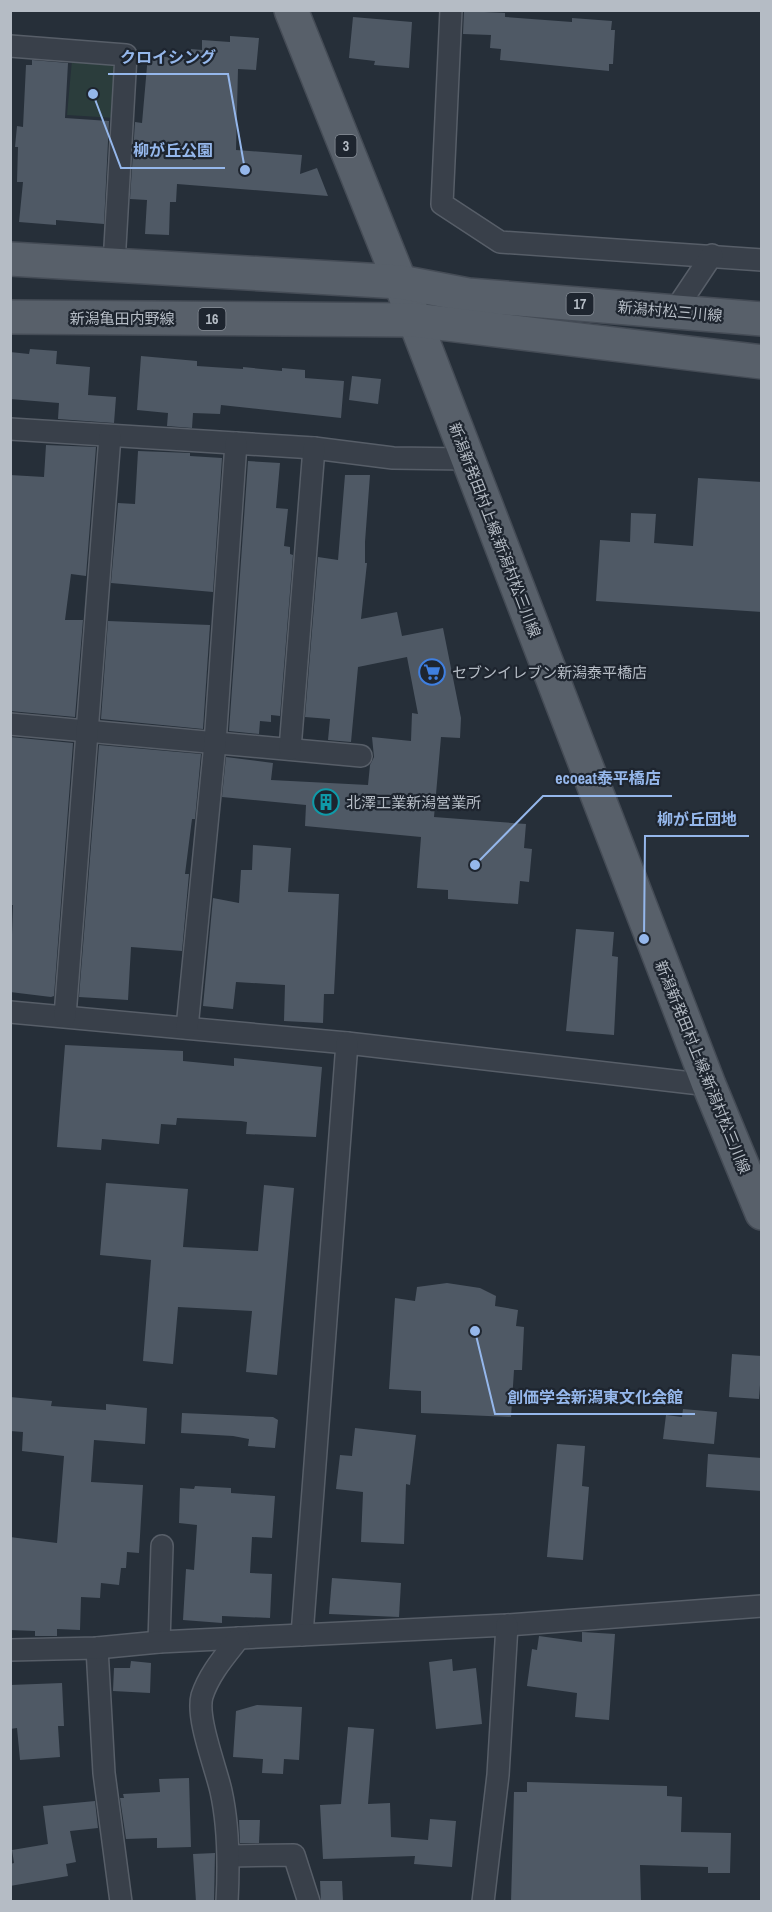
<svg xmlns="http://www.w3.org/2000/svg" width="772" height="1912" viewBox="0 0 772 1912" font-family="'Archivo Narrow','Noto Sans JP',sans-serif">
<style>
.green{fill:#2b3d3c}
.building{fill:#4f5965}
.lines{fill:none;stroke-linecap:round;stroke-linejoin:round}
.minor-casing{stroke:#575e68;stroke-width:24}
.primary-casing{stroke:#454c56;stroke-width:36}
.minor{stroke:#39404a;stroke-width:21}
.primary{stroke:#58606a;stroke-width:33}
.labels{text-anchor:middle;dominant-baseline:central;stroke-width:4.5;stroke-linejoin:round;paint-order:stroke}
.shield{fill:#1e252f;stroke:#888f98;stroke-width:1.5}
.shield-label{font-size:14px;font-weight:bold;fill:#b5bcc5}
.street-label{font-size:15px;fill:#b5bcc5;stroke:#1e252f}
.poi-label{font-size:15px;fill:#b5bcc5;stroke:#1e252f;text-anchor:start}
.leader{fill:none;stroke:#95b7eb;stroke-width:2}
.callout-dot{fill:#95b7eb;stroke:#1e252f;stroke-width:2}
.callout-label{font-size:16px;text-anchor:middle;font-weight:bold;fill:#95b7eb;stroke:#1e252f;stroke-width:4.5;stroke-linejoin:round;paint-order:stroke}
</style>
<rect width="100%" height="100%" fill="#262f39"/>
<path class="green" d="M72,60L110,61L119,74L115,118L67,115Z"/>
<g class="building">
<path d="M464,11L505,13V17L572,22V18L612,21L611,30H615L613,64H609V71L500,60L501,49L490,48L491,35L463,34Z"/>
<path d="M353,17L412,22L409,68L374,65L375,61L349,58Z"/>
<path d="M230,36L259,38L256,70L238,69L236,150L302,155L300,174L317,168L328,196L177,184L176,202H170L169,235L145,234L147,200L130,199L135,122L142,123L148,55L191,60V49L202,50V40L230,42Z"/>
<path d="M32,60L68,63L65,118L109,121L104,224L56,220V225L19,222L23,182H17L18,147H15L17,126L23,127L26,65H32Z"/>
<path d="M30,349L57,351L56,364L90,367L88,395L116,397L114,423L58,419L59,403L10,399V352L29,354Z"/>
<path d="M141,356L197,361V366L243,369V367L282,371V368L305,370V378L344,381L341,418L221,405L220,414L193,413L192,428L167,426L168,413L137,410Z"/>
<path d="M352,376L381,379L378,404L349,400Z"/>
<path d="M46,445L96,447L86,576L71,574L65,620H83L75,717L10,711V475L44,477Z"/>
<path d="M138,451L190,453V456L222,458L213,592L111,583L118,503L135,504Z"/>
<path d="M248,461L280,463L276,508L288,509L284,546L290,547V554L293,555L280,716L271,715V722L260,721L259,734L229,731Z"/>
<path d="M345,475H370L365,542V563H367L361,619L397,612L402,636L443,628L461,718L460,738L441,737L434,817L526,824L524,848L532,849L529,882L520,881L518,904L448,899V890L417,888L421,837L305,826L306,805L222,797L226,757L273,763L271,780L368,785L370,765L374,757L372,737L411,741L412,713L418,714L407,657L358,667L351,742L328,740L330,719L305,717L318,557L338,560Z"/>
<path d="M698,478L762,482V612L596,601L600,540L630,542L631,513L656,514L654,543L693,546Z"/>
<path d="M108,621L210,625L203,729L101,719Z"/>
<path d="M10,737L73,743L54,996L51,997L10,992L13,905H10Z"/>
<path d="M99,745L201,754L195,819H192L185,874H189L182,951L131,947L128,1000L79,997Z"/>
<path d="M253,845L291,848L288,892L339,894L334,994H324L323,1023L284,1021L285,985L236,982L233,1009L203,1006L213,898L239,903L241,870H252Z"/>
<path d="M576,929L614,932L612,956L618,957L614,1035L566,1031Z"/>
<path d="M65,1045L183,1051V1061L234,1066V1058L322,1067L316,1137L246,1134L247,1122L241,1121L177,1118L176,1125L161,1124L159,1144L102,1139L101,1150L57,1147Z"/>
<path d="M106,1183L188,1189L183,1247L258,1251L264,1185L294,1188L277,1375L246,1372L252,1311L178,1307L173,1364L143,1361L151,1260L100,1255Z"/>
<path d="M447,1283L480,1288L496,1296L495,1306L518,1310L516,1326L524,1327L522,1370H514L511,1417L421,1413V1391L389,1389L395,1298L415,1301L417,1287Z"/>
<path d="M732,1354L762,1356L759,1399L729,1397Z"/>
<path d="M10,1397L52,1401L51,1406L106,1410V1404L147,1408L145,1444L94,1440L91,1482L143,1485L139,1553L127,1552L126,1568H121L119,1585L101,1583L100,1598L81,1597L80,1630L57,1629V1636H35V1631L10,1630V1537L57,1543L64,1456L22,1451L23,1432L10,1431Z"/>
<path d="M683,1409L717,1412L714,1444L663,1439L666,1415L682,1417Z"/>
<path d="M182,1413L273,1417L278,1420L275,1448L248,1446L249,1439L233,1436L181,1433Z"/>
<path d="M355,1428L416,1435L410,1485L406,1484L404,1544L361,1542L363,1492L336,1489L340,1455L352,1456Z"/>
<path d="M557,1444L585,1446L582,1486L589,1487L583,1560L547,1557Z"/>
<path d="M708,1454L762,1458V1491L706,1487Z"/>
<path d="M195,1486L231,1488V1493L275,1496L272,1538L252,1537L250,1573L272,1574L270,1618L222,1616V1623L183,1620L186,1569L194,1570L197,1525L179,1523L180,1488L194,1489Z"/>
<path d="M332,1578L401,1583L399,1617L329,1614Z"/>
<path d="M582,1632L615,1634L609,1720L575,1717L577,1693L527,1686L532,1649L537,1650L539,1636L582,1642Z"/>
<path d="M452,1659L453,1671L476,1668L482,1724L436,1729L429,1662Z"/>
<path d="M131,1661L151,1663L150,1693L113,1691L114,1668H130Z"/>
<path d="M62,1683L64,1726H58L60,1757L20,1760L17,1728L10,1729V1685Z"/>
<path d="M257,1705L302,1707L299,1760L284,1759L283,1774L262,1773L263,1759L233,1757L236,1711Z"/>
<path d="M348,1727L374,1729L368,1804L390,1803L391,1837L428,1840L430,1819L456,1821L452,1867L414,1864L415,1856L323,1859L320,1805L341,1804Z"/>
<path d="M189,1778L191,1847L157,1848V1838L126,1839L120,1798H124L123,1794L160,1792L159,1779Z"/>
<path d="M527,1782L667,1786V1796L682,1797L681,1832L731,1833L730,1873H708V1867L640,1865L641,1902H511L514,1792H527Z"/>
<path d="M95,1801L98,1828L70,1831L76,1862L66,1864L68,1876L10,1886V1864L14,1863L12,1850L48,1844L43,1806Z"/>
<path d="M239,1820H260L259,1843H240Z"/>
<path d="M215,1853L214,1902H196L193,1854Z"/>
<path d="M320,1881H342L343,1901L321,1902Z"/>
</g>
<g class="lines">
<g class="minor-casing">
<g id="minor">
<path d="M451,10L442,204L500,242L762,260"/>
<path d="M10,46L126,55L114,264"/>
<path d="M674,312L712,255"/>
<path d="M10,429L314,448L393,458L467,459"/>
<path d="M10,724L361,756"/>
<path d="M290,749L314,448"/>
<path d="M10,1012L347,1043L709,1085"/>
<path d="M65,1016L110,436"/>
<path d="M187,1028L215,743L236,443"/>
<path d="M302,1635L347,1043"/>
<path d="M159,1642L162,1546"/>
<path d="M97,1648L104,1773L121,1902"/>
<path d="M10,1650L97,1648L159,1642L507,1625L762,1606"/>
<path d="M229,1856L294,1855L309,1902"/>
<path d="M227,1902C229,1865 229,1827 221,1791C216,1768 196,1718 202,1696C209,1674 225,1656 239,1638"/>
<path d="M483,1902L498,1775L507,1625"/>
</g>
</g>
<g class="primary-casing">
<g id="primary">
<path d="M291,10L400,282L709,1085L762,1213"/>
<path d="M10,259L400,282L468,295L762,319"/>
<path d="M10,317L414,320L762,362"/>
</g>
</g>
<use href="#minor" class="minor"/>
<use href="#primary" class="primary"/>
</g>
<defs>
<g id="supermarket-ring" transform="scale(1.35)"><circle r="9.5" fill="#1e252f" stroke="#3f7fe0" stroke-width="1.5"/><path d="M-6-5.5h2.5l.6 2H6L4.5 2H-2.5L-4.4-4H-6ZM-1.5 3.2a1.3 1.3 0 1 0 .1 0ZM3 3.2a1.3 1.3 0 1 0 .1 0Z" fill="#3f7fe0"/></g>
<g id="building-ring" transform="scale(1.35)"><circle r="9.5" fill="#1e252f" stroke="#0f9aa8" stroke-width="1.5"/><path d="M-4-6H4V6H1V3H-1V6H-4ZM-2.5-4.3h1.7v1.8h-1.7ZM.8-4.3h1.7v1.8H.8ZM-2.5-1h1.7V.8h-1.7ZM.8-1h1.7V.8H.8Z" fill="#0f9aa8"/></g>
</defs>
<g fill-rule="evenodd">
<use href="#supermarket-ring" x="432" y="672"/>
<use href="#building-ring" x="326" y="802"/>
</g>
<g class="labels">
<g class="shield">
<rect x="335.5" y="135" width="21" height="22" rx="4.5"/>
<rect x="566.5" y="293" width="27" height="22" rx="4.5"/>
<rect x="198.5" y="308" width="27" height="22" rx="4.5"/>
</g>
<g class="shield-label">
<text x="346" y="146">3</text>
<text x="580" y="304">17</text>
<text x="212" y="319">16</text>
</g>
<g class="street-label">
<text transform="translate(670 311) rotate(5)">新潟村松三川線</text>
<text x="122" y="318">新潟亀田内野線</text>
<text transform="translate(495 530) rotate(69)">新潟新発田村上線;新潟村松三川線</text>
<text transform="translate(703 1067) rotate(68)">新潟新発田村上線;新潟村松三川線</text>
</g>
<g class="poi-label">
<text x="452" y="672">セブンイレブン新潟泰平橋店</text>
<text x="346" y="802">北澤工業新潟営業所</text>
</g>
</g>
<path class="leader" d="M245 170L228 74H108M93 94L121 168H225M475 865L543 796H672M644 939L645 836H749M475 1331L495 1414H695"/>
<g class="callout-dot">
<circle cx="245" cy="170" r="6"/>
<circle cx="93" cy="94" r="6"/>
<circle cx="475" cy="865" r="6"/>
<circle cx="644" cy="939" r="6"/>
<circle cx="475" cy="1331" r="6"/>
</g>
<g class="callout-label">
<text x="168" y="63">クロイシング</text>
<text x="173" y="156">柳が丘公園</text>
<text x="608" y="784">ecoeat泰平橋店</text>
<text x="697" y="825">柳が丘団地</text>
<text x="595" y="1403">創価学会新潟東文化会館</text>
</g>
<rect width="772" height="1912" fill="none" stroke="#b5bcc5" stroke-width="24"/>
</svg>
